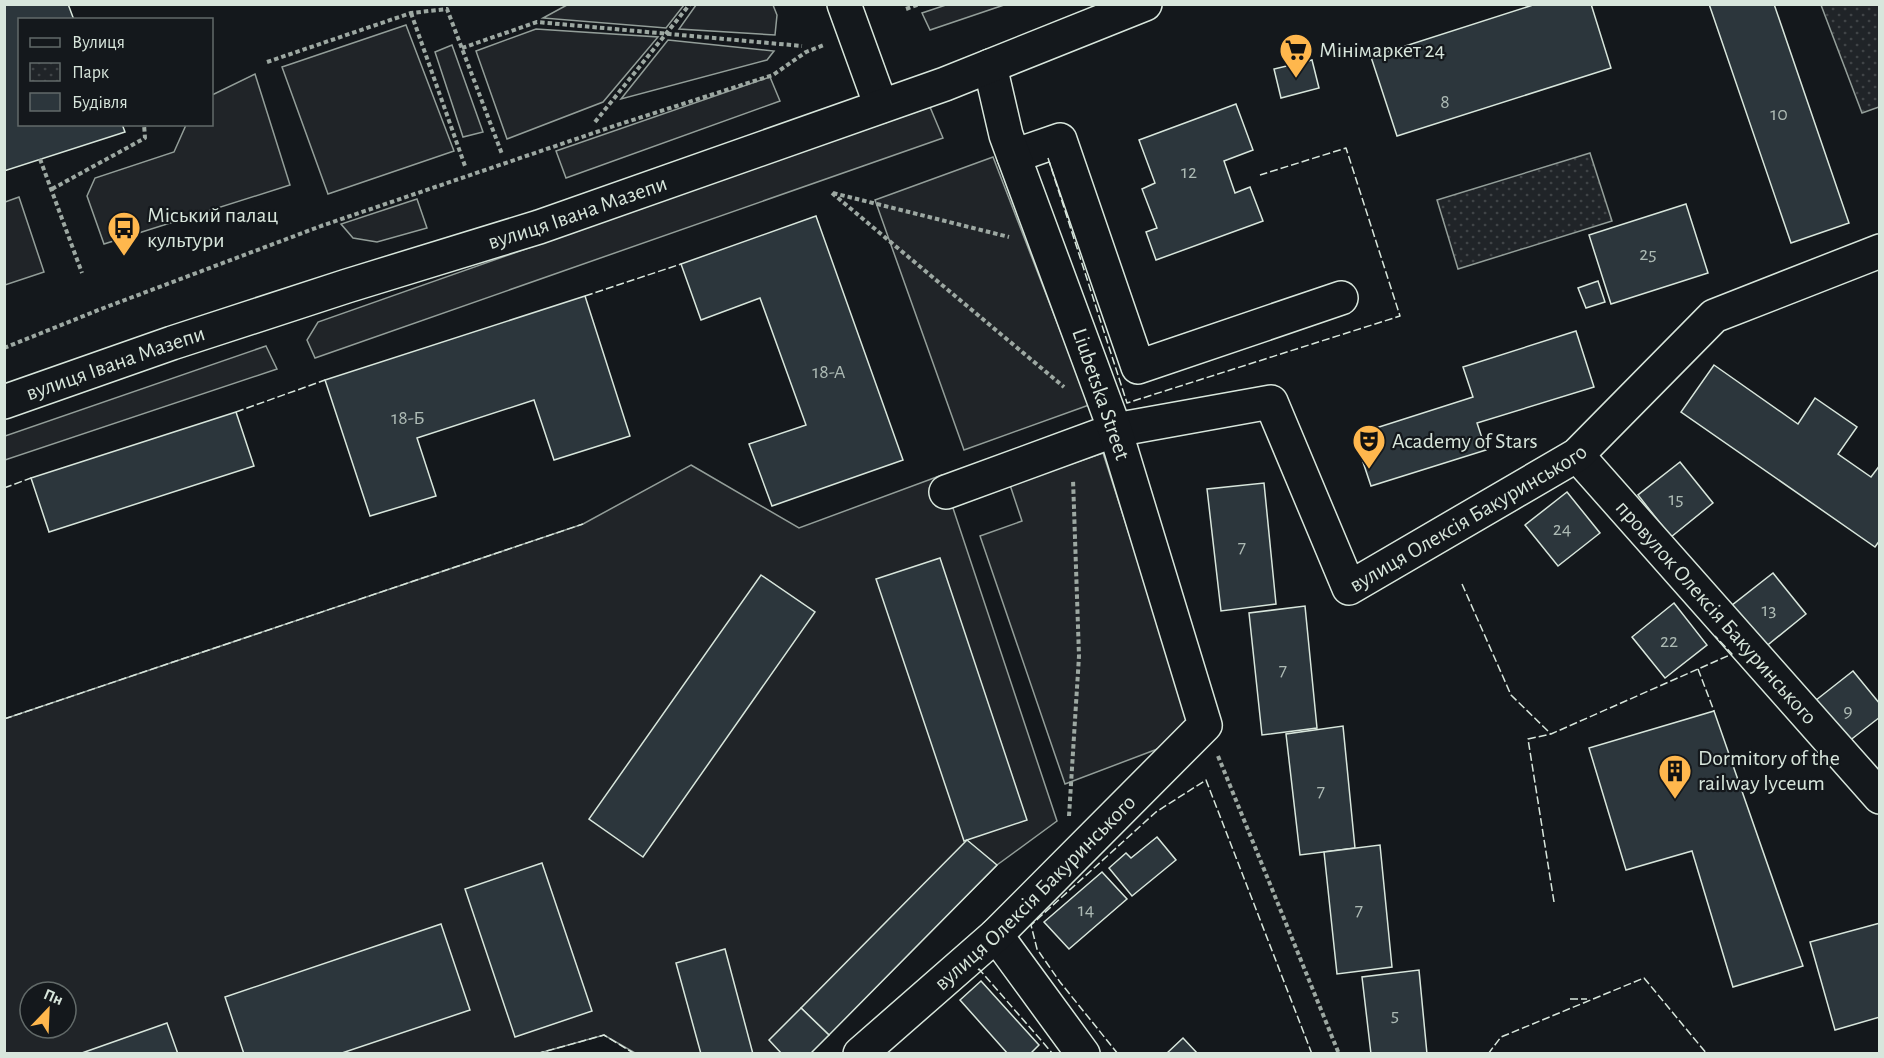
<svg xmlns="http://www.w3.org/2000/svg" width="1884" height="1058" viewBox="0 0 1884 1058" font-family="'Alegreya Sans',sans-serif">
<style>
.green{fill:#202428;stroke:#939e99;stroke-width:1.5;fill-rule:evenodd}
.park{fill:url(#park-dots);stroke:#939e99;stroke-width:1.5}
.building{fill:#2c363c;stroke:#d8e6dc;stroke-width:1.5}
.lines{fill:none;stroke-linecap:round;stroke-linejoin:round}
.minor-casing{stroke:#d8e6dc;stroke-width:36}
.major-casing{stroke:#d8e6dc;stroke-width:36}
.path{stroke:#9da8a2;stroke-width:4;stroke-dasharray:4.5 3;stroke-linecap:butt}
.minor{stroke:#14181c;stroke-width:33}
.major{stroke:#14181c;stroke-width:33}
.fence{stroke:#d8e6dc;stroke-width:1.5;stroke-dasharray:8 3;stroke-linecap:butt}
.labels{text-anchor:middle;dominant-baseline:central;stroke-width:4.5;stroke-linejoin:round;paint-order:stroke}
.number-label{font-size:20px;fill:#adbab4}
.poi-label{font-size:22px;fill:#d8e6dc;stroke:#14181c;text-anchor:start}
.street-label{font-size:22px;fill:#d8e6dc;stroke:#14181c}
</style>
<defs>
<pattern id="park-dots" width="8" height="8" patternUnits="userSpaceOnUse" patternTransform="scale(1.5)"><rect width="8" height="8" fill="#202428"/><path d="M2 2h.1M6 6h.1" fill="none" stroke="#404447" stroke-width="1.8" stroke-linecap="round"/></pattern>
</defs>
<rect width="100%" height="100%" fill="#14181c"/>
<g class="green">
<path d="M567,5V4L684,5L666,28L543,18Z"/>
<path d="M696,5H773L777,15L775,35L679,29Z"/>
<path d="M946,5V4L1004,5L930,30L922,13Z"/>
<path d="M406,25L454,151L328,194L282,67Z"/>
<path d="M536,29L658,37L603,102L507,139L476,51Z"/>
<path d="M668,40L774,51L767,60L621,99Z"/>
<path d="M452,45L483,132L463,137L435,52Z"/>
<path d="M255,74L290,185L104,244L87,196L95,178L174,152L186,125L212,124V95Z"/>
<path d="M770,77L780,101L566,178L556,151Z"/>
<path d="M930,107L943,138L315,358L307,340L318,322Z"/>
<path d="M993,157L1089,405L964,450L875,200Z"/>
<path d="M19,197L44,272L5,285V202Z"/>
<path d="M417,199L427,228L377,242L353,238L341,224Z"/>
<path d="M266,346L277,369L5,460V436Z"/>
<path d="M1103,453L1189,720L1160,748L1065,784L980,536L1022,521L1010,485Z"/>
<path d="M691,465L799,528L942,475L1057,821L997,865L810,1053H635L604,1035L536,1054L5,1053L4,719L583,524ZM30,992H66V1028H30Z"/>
</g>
<g class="park">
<path d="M1821,5H1879V107L1862,113Z"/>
<path d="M1590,153L1612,221L1458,269L1437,200Z"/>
</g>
<g class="building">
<path d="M4,4H68L74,20H20V124H122L125,132L4,171Z"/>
<path d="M1536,4H1591L1611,68L1397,136L1371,57Z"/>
<path d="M1709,4H1774L1849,223L1791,243Z"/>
<path d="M1312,60L1319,88L1281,98L1274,69Z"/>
<path d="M1236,104L1253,150L1224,161L1235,193L1250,187L1263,221L1156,260L1146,232L1157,228L1142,189L1155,183L1139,140Z"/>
<path d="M1686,204L1708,273L1611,304L1589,235Z"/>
<path d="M816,216L903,460L772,506L749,444L806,425L760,298L701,320L681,264Z"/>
<path d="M1598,281L1605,302L1586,308L1578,288Z"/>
<path d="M585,296L630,436L554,460L534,400L417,438L436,496L370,516L325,380Z"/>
<path d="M1576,331L1594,387L1477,423L1486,450L1371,486L1354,435L1473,397L1463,367Z"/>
<path d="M1714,365L1798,424L1815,398L1857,427L1838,454L1871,477L1880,465V540L1875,547L1681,412Z"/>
<path d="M236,412L254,466L49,532L31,478Z"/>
<path d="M1680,462L1713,503L1671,537L1638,495Z"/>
<path d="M1264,483L1276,604L1221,611L1207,489Z"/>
<path d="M1567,492L1600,533L1558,566L1525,525Z"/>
<path d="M940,558L1027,820L964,841L876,579Z"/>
<path d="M1773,573L1806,614L1764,648L1731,606Z"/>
<path d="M761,575L815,612L643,857L589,819Z"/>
<path d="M1674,603L1707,645L1665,678L1632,637Z"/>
<path d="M1305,606L1317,728L1262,735L1249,613Z"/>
<path d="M1853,671L1880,704V717L1844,745L1811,704Z"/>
<path d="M1714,711L1803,966L1733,987L1692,851L1626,870L1589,748Z"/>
<path d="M1343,726L1355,848L1300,855L1286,734Z"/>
<path d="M1157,837L1176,860L1132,896L1109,868L1126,853L1131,858Z"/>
<path d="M967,840L997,865L829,1035L801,1008Z"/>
<path d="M1380,845L1392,967L1337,974L1324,852Z"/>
<path d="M542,863L592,1011L515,1037L465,889Z"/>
<path d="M1102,872L1127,899L1069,949L1044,922Z"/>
<path d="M1880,923V1017L1835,1030L1810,942Z"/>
<path d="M441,924L470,1010L339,1054H244L225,997Z"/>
<path d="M725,949L753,1054H701L676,963Z"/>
<path d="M1419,970L1427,1054H1371L1362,977Z"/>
<path d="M981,981L1039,1045L1030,1054H1008L960,1000Z"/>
<path d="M801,1008L829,1035L810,1054H782L769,1040Z"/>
<path d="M167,1023L178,1054H79Z"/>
<path d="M1183,1038L1198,1054H1166Z"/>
</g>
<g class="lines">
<g class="minor-casing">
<g id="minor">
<path d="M1014,156L1060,140L1138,367L1341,298"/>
<path id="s1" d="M1577,455L1880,797"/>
<path id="s2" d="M946,492L1115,430L1271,402L1349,588L1577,455L1714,316L1880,251"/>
<path d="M996,935L1083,1054"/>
<path id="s3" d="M860,1054L996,935L1205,725L1115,430L1006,135L990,66"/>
</g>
</g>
<g class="major-casing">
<g id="major">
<path d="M844,4L881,106"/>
<path id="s4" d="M4,402L172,343L347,286L539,227L945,84L1145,4"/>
</g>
</g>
<g class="path">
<path d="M906,9L920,4"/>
<path d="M411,13L465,166"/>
<path d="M462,48L537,22L802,46"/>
<path d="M267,62L411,13L447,9L502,154"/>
<path d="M595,122L690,4"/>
<path d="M40,159L82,273"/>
<path d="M52,189L145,138L144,124"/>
<path d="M832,193L1064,387"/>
<path d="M833,193L1009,237"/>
<path d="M4,348L101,309L321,226L617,125L773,75L806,52L824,45"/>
<path d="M1218,756L1339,1054"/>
<path d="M1069,816L1079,656L1073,479"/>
</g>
<use href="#minor" class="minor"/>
<use href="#major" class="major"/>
<g class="fence">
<path d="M1048,158L1127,403L1400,316L1346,148L1260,175"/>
<path d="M585,296L681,264"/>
<path d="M236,412L325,380"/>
<path d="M4,488L31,478"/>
<path d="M1462,584L1511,695L1551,734"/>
<path d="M1698,669L1714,711"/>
<path d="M4,719L583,524"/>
<path d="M1554,902L1528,739L1551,734L1732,654L1715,636"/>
<path d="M978,970L979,969L1053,1054"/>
<path d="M1570,999H1587"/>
<path d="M386,1054H392"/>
<path d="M536,1054L604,1035L635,1054"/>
<path d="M1118,1054L1060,982L1037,949L1031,925L1156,812L1206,780L1312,1054"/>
<path d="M1488,1054L1501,1037L1644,978L1707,1054"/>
</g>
</g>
<defs>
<g id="supermarket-pin" transform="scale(1.725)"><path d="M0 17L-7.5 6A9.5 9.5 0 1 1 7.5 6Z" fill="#ffb74d" stroke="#14181c"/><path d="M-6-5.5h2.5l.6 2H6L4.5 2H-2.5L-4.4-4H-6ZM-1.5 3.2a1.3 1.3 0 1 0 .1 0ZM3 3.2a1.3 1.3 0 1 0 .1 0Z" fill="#111"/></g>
<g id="bus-pin" transform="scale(1.725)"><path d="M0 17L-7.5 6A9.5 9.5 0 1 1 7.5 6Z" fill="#ffb74d" stroke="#14181c"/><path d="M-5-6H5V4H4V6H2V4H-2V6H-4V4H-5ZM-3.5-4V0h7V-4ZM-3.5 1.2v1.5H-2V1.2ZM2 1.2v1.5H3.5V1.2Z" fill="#111"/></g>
<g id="theatre-pin" transform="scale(1.725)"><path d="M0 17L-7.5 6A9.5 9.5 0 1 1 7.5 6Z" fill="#ffb74d" stroke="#14181c"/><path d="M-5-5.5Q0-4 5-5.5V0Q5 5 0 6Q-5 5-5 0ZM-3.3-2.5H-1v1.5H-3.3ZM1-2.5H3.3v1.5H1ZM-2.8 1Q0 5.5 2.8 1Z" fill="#111"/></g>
<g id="building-pin" transform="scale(1.725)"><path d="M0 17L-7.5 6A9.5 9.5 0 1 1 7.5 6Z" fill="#ffb74d" stroke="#14181c"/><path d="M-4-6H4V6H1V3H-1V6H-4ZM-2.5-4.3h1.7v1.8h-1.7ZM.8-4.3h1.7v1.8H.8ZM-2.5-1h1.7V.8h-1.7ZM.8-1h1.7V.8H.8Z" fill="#111"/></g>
</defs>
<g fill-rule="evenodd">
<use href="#supermarket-pin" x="1296" y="50"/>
<use href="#bus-pin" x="124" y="228"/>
<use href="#theatre-pin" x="1369" y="441"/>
<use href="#building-pin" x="1675" y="771"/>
</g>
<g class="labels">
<g class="number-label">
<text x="1445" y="102">8</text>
<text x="1779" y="114">10</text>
<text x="1189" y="172">12</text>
<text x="1648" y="254">25</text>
<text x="829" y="372">18-А</text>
<text x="408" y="418">18-Б</text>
<text x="1676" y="499">15</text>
<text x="1562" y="529">24</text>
<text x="1242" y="547">7</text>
<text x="1769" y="610">13</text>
<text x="1669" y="641">22</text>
<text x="1283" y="670">7</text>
<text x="1848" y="711">9</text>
<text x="1321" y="791">7</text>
<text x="1086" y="910">14</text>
<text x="1359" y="910">7</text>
<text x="1395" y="1015">5</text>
</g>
<g class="poi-label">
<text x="1319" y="50">Мінімаркет 24</text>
<text x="147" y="215">Міський палац<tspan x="147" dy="25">культури</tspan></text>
<text x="1392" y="441">Academy of Stars</text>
<text x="1698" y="758">Dormitory of the<tspan x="1698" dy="25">railway lyceum</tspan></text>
</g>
<g class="street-label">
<text stroke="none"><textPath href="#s4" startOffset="604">вулиця Івана Мазепи</textPath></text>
<text stroke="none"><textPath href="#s4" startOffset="118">вулиця Івана Мазепи</textPath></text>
<text transform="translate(1101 394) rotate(71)">Liubetska Street</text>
<text stroke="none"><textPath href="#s2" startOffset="678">вулиця Олексія Бакуринського</textPath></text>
<text stroke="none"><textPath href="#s1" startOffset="210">провулок Олексія Бакуринського</textPath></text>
<text stroke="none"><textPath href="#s3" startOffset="238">вулиця Олексія Бакуринського</textPath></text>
</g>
</g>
<rect width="1884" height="1058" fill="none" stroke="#d8e6dc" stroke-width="12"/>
<rect x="18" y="18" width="195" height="108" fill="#14181c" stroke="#626a69" stroke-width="1.5"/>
<rect x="30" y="38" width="30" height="9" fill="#14181c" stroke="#626a69" stroke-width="1.5"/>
<text x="72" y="48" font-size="18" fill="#d8e6dc">Вулиця</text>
<rect x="30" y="63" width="30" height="18" fill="url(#park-dots)" stroke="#626a69" stroke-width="1.5"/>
<text x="72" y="78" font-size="18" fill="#d8e6dc">Парк</text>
<rect x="30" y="93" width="30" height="18" fill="#2c363c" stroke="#626a69" stroke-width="1.5"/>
<text x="72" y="108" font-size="18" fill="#d8e6dc">Будівля</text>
<g transform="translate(48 1010) rotate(23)"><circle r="28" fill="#14181c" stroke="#626a69" stroke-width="1.5"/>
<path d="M0-4.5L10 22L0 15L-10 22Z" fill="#ffb74d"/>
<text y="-9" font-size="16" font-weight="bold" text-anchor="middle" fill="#d8e6dc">Пн</text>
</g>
</svg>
